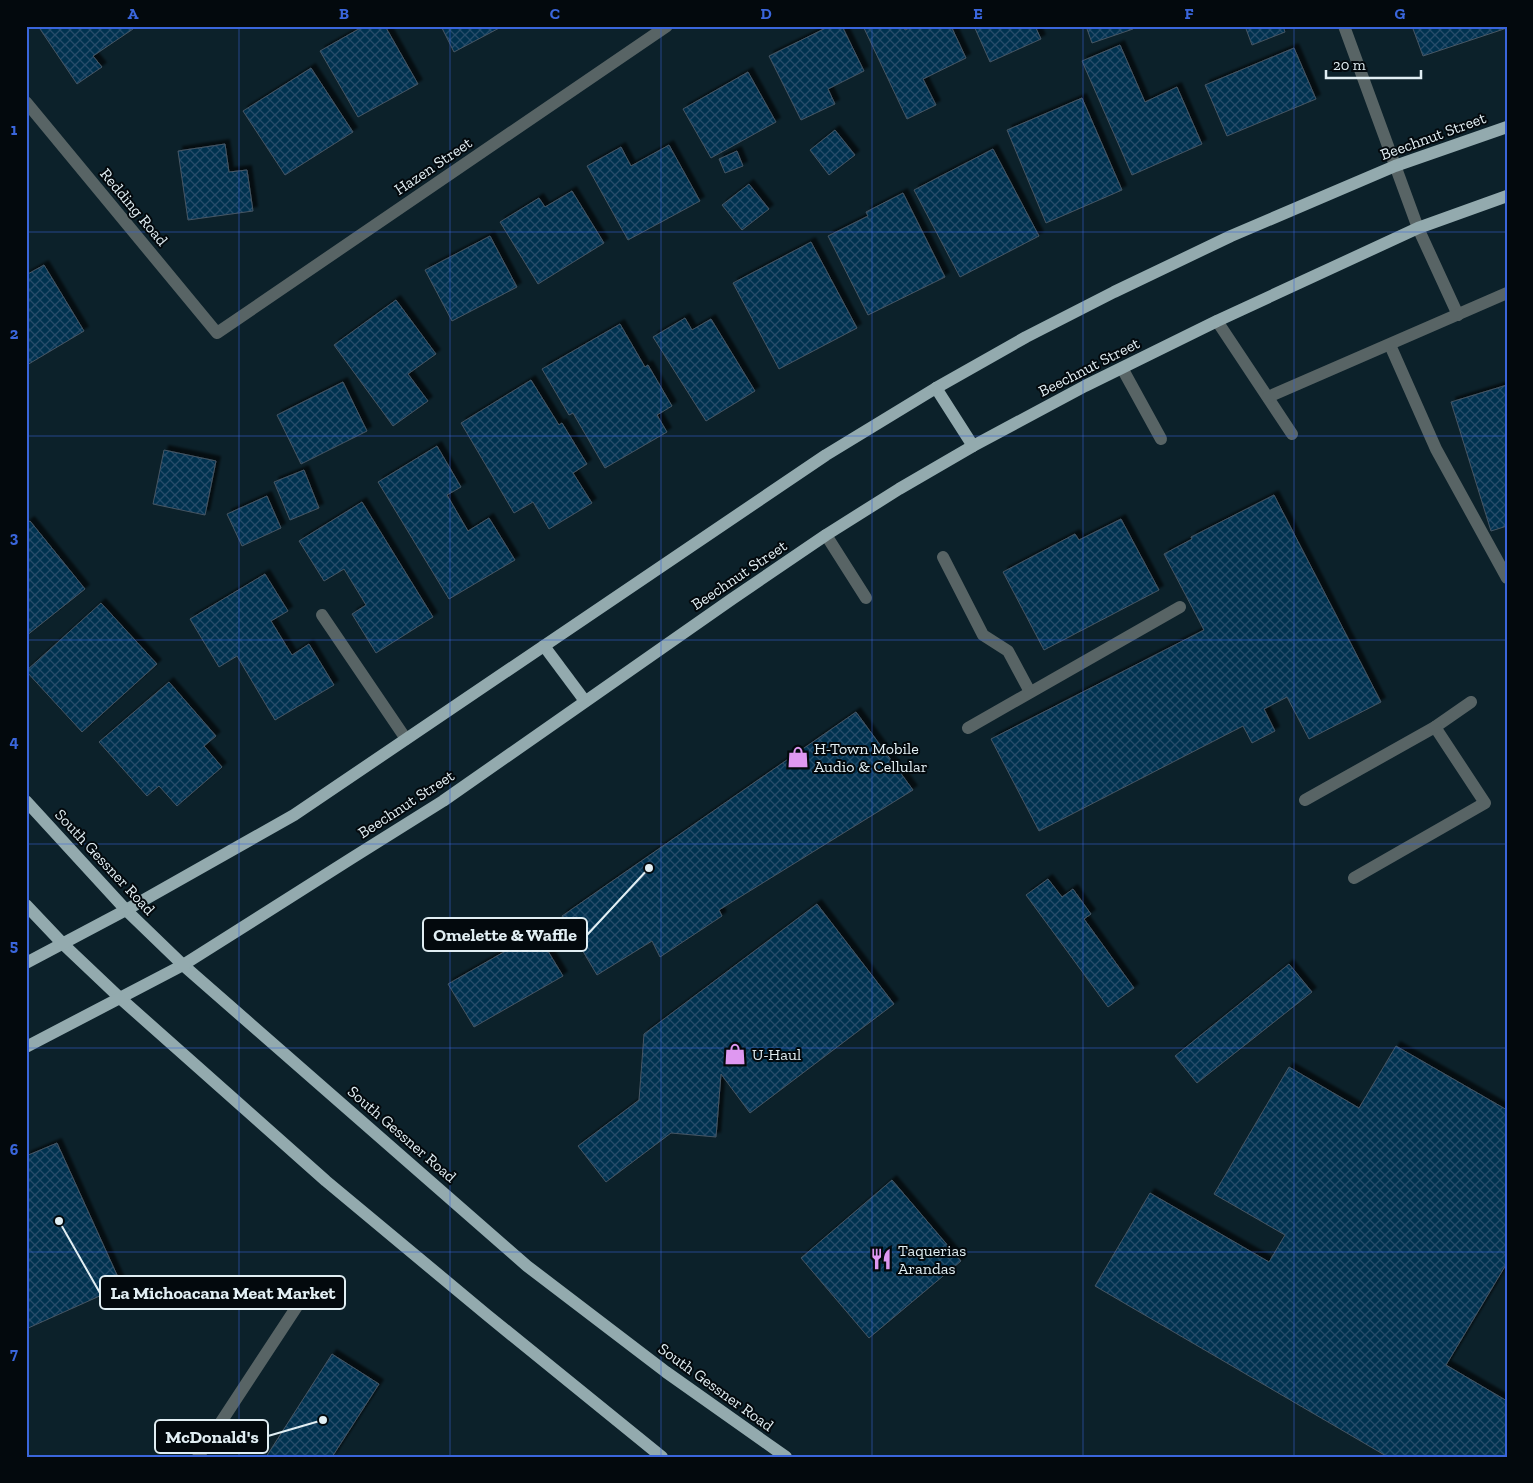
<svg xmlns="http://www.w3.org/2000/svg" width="1533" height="1483" viewBox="0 0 1533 1483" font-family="'Zilla Slab',serif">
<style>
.building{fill:url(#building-cross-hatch);stroke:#465664;filter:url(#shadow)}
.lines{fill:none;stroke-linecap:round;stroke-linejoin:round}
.minor{stroke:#586465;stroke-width:12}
.major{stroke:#93aaae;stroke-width:12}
.grid{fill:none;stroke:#3a66dc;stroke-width:1;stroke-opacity:0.55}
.labels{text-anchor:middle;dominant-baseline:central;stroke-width:4;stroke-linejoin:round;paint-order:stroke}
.street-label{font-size:16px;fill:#e1eef3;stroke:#03090d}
.poi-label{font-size:16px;fill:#e1eef3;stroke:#03090d;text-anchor:start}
.leader{fill:none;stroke:#e1eef3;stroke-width:2}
.callout-dot{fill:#e1eef3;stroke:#03090d;stroke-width:2}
.callout{fill:#03090d;stroke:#e1eef3;stroke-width:2}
.callout-label{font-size:18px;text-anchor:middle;font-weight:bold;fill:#e1eef3}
.neatline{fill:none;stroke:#3a66dc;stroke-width:2}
.grid-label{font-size:16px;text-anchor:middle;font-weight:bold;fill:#3a66dc}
</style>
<defs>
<pattern id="building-cross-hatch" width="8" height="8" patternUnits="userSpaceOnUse" patternTransform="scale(1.25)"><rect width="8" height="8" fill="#023050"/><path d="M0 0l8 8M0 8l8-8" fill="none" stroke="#274e6a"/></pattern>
<filter id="shadow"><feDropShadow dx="4.5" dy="-4.5" stdDeviation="1" flood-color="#0009"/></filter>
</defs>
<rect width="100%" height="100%" fill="#0c212a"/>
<g class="building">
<path d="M38,26H132L133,29L93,56L102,67L77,84Z"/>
<path d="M364,26H385L418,84L358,117L320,51Z"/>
<path d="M441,26H503L454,52Z"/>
<path d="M830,26H842L864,71L828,89L835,104L801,120L769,56Z"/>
<path d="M863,26H903L905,30L914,26H951L966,58L923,79L936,105L907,119Z"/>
<path d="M974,26H1035L1041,39L990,62Z"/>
<path d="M1086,26H1133V29L1092,43Z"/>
<path d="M1245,26H1283L1285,32L1252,45Z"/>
<path d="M1412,26H1507V28L1423,56Z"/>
<path d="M1120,45L1145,102L1177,87L1202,144L1132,175L1082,61Z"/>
<path d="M1294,48L1316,99L1227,136L1205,85Z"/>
<path d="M311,68L353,132L285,175L243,111Z"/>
<path d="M748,72L776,122L711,158L683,109Z"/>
<path d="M1082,98L1122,190L1046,223L1007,130Z"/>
<path d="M835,130L855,155L829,175L810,150Z"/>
<path d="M225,144L229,172L247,170L253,211L188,220L178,151Z"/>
<path d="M669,145L700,201L628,240L587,166L621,147L631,166Z"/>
<path d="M993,149L1039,236L960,277L914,190Z"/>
<path d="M737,151L743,166L725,173L719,159Z"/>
<path d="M749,184L769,209L742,230L722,205Z"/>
<path d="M572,191L604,243L538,284L500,222L539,198L545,207Z"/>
<path d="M903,193L945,277L868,315L828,236L868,216L866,212Z"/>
<path d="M490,236L517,287L452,321L425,270Z"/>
<path d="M811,242L857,328L779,369L733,283Z"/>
<path d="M44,265L84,331L27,365L26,275Z"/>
<path d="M396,300L436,354L408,374L428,401L393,426L334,345Z"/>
<path d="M685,318L692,330L711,319L755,391L706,421L653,337Z"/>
<path d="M620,324L645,367L648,365L672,406L657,415L667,432L605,468L573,413L569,415L542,369Z"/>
<path d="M531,380L559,425L562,423L587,464L573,473L592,503L549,529L533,502L514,513L461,423Z"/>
<path d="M343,382L367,431L301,464L277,415Z"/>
<path d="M1507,385V526L1491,531L1451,402Z"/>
<path d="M437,446L461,487L447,495L468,531L489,518L515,560L449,599L378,482Z"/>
<path d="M164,450L216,461L205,515L153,504Z"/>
<path d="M304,470L319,508L290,520L274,482Z"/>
<path d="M1274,495L1381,702L1309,739L1287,697L1264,709L1275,731L1252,743L1243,726L1039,831L991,739L1204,630L1164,554L1192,539L1191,537Z"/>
<path d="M267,496L281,528L242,546L227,514Z"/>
<path d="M362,502L433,617L376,653L352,614L366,605L344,569L324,581L299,541Z"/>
<path d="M1121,519L1159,590L1044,650L1003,572L1075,534L1079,540Z"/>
<path d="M30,521L85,589L26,636V524Z"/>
<path d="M265,574L288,611L271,621L292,655L309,644L334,685L275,720L237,656L219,667L190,619Z"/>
<path d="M101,603L157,664L82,732L26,671Z"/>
<path d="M169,682L216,736L204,746L222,767L177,806L159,786L147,796L99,742Z"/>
<path d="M856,712L913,790L719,910L722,916L660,957L652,941L597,975L562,916Z"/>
<path d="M1048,879L1062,897L1073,889L1091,914L1084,919L1134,988L1108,1007L1026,895Z"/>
<path d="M817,904L894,1004L750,1113L721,1074L716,1137L671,1133L606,1182L578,1146L639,1100L644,1034Z"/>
<path d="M537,933L563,976L474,1027L448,984Z"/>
<path d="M1289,964L1312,992L1197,1083L1175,1056Z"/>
<path d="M1396,1046L1507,1110V1263L1446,1365L1507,1401V1457H1388L1095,1286L1150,1193L1269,1262L1285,1235L1214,1194L1289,1067L1359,1108Z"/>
<path d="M57,1143L122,1286L26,1329V1156Z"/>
<path d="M892,1180L961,1261L869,1338L801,1258Z"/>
<path d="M332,1354L379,1384L332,1457H266Z"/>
</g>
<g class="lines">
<g class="minor">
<path d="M1344,26L1418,228L1458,315"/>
<path d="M26,102L217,333L667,26"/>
<path d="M1217,321L1292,434"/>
<path d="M1390,345L1436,449L1507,578"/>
<path d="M1122,368L1161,439"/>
<path d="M1268,397L1507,293"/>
<path d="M826,535L866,598"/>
<path d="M943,557L983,635L1008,651L1030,692"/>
<path d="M322,615L406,739"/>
<path d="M968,728L1180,607"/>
<path d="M1305,800L1435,727L1471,702"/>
<path d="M1354,878L1485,803L1435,727"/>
<path d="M198,1457L313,1282"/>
</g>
<g class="major">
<path d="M936,388L973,446"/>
<path d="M544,646L585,701"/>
<path d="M26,801L126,910L183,965L527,1266L666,1372L786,1457"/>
<path d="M26,905L63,944L120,998L326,1181L487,1315L662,1457"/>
<path d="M26,963L126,910L294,815L826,455L936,388L1026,337L1114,292L1231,236L1395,166L1507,127"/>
<path d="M26,1047L183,965L352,858L443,801L732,599L826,535L899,489L973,446L1085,386L1217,321L1418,228L1507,196"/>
</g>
</g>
<path class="grid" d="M239,26V1457M450,26V1457M661,26V1457M872,26V1457M1083,26V1457M1294,26V1457M26,232H1507M26,436H1507M26,640H1507M26,844H1507M26,1048H1507M26,1252H1507"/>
<defs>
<g id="shop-bare" transform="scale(1.725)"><path d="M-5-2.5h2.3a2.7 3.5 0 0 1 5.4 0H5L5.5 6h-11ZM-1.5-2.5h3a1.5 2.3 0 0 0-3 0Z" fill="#df98f1" stroke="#03090d" stroke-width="2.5" paint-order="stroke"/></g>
<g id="restaurant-bare" transform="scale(1.725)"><path d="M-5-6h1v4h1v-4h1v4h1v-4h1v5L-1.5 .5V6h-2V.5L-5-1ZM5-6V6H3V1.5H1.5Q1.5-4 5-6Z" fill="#df98f1" stroke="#03090d" stroke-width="2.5" paint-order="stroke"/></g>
</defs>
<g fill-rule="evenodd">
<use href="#shop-bare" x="798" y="757"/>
<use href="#shop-bare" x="735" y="1054"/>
<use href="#restaurant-bare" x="881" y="1259"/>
</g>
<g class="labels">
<g class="street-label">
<text transform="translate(1433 136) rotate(-20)">Beechnut Street</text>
<text transform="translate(433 166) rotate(-34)">Hazen Street</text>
<text transform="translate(134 207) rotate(50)">Redding Road</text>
<text transform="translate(1089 367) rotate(-27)">Beechnut Street</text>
<text transform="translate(739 575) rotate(-34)">Beechnut Street</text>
<text transform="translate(406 804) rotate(-33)">Beechnut Street</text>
<text transform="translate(105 862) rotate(47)">South Gessner Road</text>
<text transform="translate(402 1134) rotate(41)">South Gessner Road</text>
<text transform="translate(716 1387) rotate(36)">South Gessner Road</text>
</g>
<g class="poi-label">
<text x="814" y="748">H-Town Mobile<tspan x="814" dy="18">Audio &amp; Cellular</tspan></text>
<text x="752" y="1054">U-Haul</text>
<text x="898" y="1250">Taquerias<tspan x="898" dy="18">Arandas</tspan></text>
</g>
</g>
<path class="leader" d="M649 868L587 935M59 1221L100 1293M323 1420L268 1436"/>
<g class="callout-dot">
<circle cx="649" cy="868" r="5"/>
<circle cx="59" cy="1221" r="5"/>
<circle cx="323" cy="1420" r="5"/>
</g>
<g class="callout">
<rect x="423" y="918" width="164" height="33" rx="5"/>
<rect x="100" y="1276" width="245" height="33" rx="5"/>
<rect x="155" y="1420" width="113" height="33" rx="5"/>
</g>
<g class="callout-label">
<text x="505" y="941">Omelette &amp; Waffle</text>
<text x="223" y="1299">La Michoacana Meat Market</text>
<text x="212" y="1443">McDonald's</text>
</g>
<rect width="1533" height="1483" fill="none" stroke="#03090d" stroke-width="55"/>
<path d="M1326 70v8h95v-8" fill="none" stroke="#e1eef3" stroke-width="2.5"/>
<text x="1333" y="70" font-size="15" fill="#e1eef3" stroke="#03090d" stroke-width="4" paint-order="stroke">20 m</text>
<rect x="28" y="28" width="1478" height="1428" class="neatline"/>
<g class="grid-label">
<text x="133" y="19">A</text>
<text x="344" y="19">B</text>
<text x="555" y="19">C</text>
<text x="766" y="19">D</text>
<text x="978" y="19">E</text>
<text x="1189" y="19">F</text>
<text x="1400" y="19">G</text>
<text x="14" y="135">1</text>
<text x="14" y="339">2</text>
<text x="14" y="543">3</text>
<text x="14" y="747">4</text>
<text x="14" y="951">5</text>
<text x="14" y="1155">6</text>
<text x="14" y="1359">7</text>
</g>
</svg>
